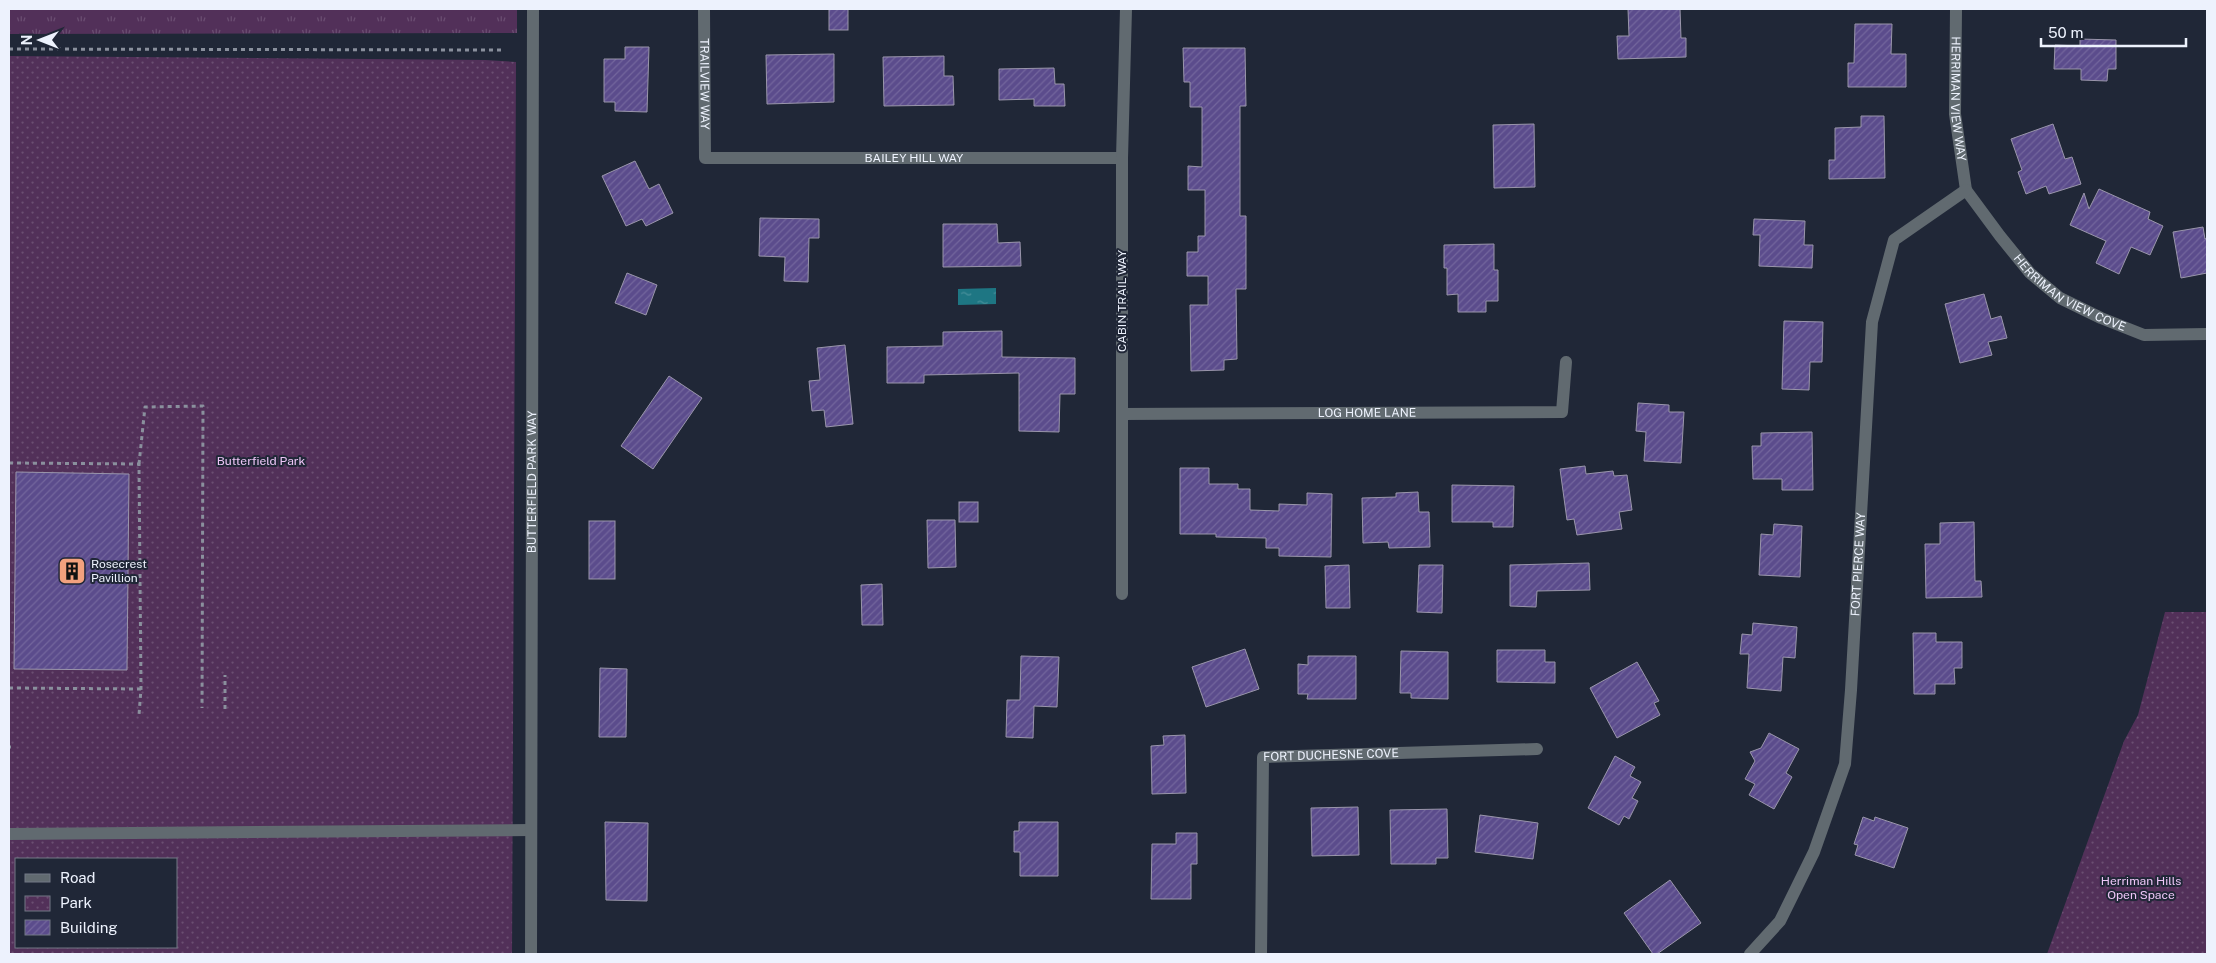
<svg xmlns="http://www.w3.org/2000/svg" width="2216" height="963" viewBox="0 0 2216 963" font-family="'Public Sans',sans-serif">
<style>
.grass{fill:url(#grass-tufts)}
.park{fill:url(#park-dots);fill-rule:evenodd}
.water{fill:url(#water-ripples)}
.building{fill:url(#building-hatch);stroke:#9a96ab}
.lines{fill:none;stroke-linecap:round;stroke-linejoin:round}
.path{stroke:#8a909d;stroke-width:3;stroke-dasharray:4 4;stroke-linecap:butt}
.minor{stroke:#616a70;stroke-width:12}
.labels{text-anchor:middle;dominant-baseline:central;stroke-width:4;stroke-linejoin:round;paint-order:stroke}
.street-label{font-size:12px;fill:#edf2fd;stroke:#202737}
.park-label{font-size:12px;fill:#eec6f7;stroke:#202737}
.poi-label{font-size:12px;fill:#edf2fd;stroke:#202737;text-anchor:start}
</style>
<defs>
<pattern id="grass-tufts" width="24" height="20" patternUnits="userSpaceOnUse" patternTransform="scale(1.25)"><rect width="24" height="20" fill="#523059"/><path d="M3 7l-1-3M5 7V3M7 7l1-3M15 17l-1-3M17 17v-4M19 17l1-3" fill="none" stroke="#6b4e72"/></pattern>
<pattern id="park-dots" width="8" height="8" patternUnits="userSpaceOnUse" patternTransform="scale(1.25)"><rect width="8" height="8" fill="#523059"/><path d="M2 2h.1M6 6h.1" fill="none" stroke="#6b4e72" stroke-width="1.8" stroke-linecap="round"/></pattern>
<pattern id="water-ripples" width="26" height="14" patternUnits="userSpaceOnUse" patternTransform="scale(1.25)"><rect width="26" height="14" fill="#1e7683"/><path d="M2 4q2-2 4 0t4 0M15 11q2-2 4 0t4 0" fill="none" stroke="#4a919c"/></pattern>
<pattern id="building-hatch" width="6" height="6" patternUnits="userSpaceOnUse" patternTransform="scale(1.25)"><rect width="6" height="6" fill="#5b4c8c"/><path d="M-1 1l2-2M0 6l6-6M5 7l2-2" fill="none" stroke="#73669d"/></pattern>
</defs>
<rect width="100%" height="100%" fill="#202737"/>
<path class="grass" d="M9,9H517V33L9,34Z"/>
<g class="park">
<path d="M9,56L485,60L516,62L512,954H9ZM16,859H176V947H16Z"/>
<path d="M2165,612H2207V954H2047L2124,741L2138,715Z"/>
</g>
<path class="water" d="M996,288V304L958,305V289Z"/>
<g class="building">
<rect x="829" y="9" width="19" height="21"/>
<path d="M1628,9H1680L1681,38H1686V57L1618,59L1617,36H1629Z"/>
<path d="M1855,24H1892L1891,54H1906V87H1848V63H1854Z"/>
<path d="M2080,39L2116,40V69H2108L2107,81L2081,80V69H2054L2055,45L2080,46Z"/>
<path d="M625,47H649L647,112L615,111V102H604V59H625Z"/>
<path d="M1183,48H1245L1246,106H1240V216H1246V289H1236L1237,359L1224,360V370L1191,371L1190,305H1208V276H1187V252H1198V236H1205V190H1188V166L1202,167V107H1190V82H1184Z"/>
<path d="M834,54V102L767,104L766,55Z"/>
<path d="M944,56V76H953L954,105L884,106L883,57Z"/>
<path d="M1054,68L1055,84H1064L1065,106H1034V99L999,100V69Z"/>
<path d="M1861,116H1884L1885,178L1829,179V160H1835V128L1861,127Z"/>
<path d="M1534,124L1535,187L1494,188L1493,125Z"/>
<path d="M2053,124L2065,159L2072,157L2081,184L2049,194L2046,186L2026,194L2018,172L2022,170L2011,139Z"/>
<path d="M635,161L649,189L659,184L673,213L646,226L642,219L626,226L602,176Z"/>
<path d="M2099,189L2150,212L2148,219L2163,226L2150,255L2131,247L2119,274L2096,263L2106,241L2070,225L2084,193L2089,209Z"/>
<path d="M760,218L819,219V238H809L808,282L784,281L785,257L759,256Z"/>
<path d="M1754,219L1805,221L1804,245H1813L1812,268L1759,266L1760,235H1753Z"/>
<path d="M943,224H997L998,243L1020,242L1021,266L943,267Z"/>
<path d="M2203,227L2205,239L2207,238V273L2181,278L2173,232Z"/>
<path d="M1494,244V270H1498V301H1486V312H1458V294L1447,295V268H1444V245Z"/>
<path d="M627,273L657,285L646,315L615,303Z"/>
<path d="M1984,294L1991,319L2001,316L2007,338L1988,342L1992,355L1960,363L1945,304Z"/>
<path d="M1784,321L1823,322L1822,362H1810L1809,390L1782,389Z"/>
<path d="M1002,331V357L1075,358V394H1060L1059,432L1019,431V373L924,375V383H887V347L943,346V332Z"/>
<path d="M845,345L853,424L826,427L824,410L812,411L809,381L820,380L817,348Z"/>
<path d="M669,376L702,398L653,469L621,446Z"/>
<path d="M1638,403L1669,405V412H1684L1681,463L1644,461L1646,432L1636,431Z"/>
<path d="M1812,432L1813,490H1782V479H1753L1752,446H1761V433Z"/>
<path d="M1585,466L1586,474L1613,471L1614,476L1627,475L1632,510L1619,512L1622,529L1577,535L1574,519L1567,520L1560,469Z"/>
<path d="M1180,468H1209V484H1238V489H1250V510L1279,511V504L1307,505V493L1332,494L1331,557L1279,556V548H1266V538L1216,537V534H1180Z"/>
<path d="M16,472L129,474L127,670L14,669Z"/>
<path d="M1452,485L1514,486L1513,527H1493V522H1452Z"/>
<path d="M1418,492L1419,512H1429L1430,547L1389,548L1388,542L1363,543L1362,498L1396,497V493Z"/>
<rect x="959" y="502" width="19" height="20"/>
<path d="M927,520H955L956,567L928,568Z"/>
<rect x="589" y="521" width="26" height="58"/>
<path d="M1974,522L1975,581H1981L1982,597L1926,598L1925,544H1940V523Z"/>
<path d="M1774,524L1802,526L1800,577L1759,575L1761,534L1773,535Z"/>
<path d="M1589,563L1590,590L1537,591L1536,607L1510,606V565Z"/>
<path d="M1349,565L1350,608H1326L1325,566Z"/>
<path d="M1419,565H1443L1442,613L1417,612Z"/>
<path d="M882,584L883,625H862L861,585Z"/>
<path d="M1753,623L1797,627L1795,658L1783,657L1781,691L1747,688L1749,654H1740L1742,634L1752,635Z"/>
<path d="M1913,633H1936V642H1962V668H1954L1955,684H1935V694H1914Z"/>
<path d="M1245,649L1259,689L1206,707L1192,667Z"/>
<path d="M1497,650H1545V662H1555V683L1497,682Z"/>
<path d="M1401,651L1448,652V699L1411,698V693H1400Z"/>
<path d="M1021,656L1059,657L1057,707L1034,706L1033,738L1006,737L1007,700H1020Z"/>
<path d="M1308,656H1356V699H1307L1308,694H1298V664L1308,665Z"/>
<path d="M1637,662L1659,701L1654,703L1660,715L1617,738L1590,688Z"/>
<path d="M600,668L627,669L626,737H599Z"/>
<path d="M1769,733L1799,749L1786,773L1792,777L1774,809L1749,795L1755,784L1745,779L1755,761L1750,752L1761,748Z"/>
<path d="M1185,735L1186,793L1152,794L1151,746L1164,745L1163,736Z"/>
<path d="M1615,756L1635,767L1630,776L1641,782L1632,798L1638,801L1629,819L1624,816L1619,825L1588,808Z"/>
<path d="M1358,807L1359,855L1312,856L1311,808Z"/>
<path d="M1447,809L1448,858H1436V864H1391L1390,810Z"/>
<path d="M1480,815L1538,823L1533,859L1475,852Z"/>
<path d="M1863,817L1874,821L1875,817L1908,828L1894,868L1855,855L1858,845L1854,844Z"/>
<path d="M605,822L648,823L647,901L606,900Z"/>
<path d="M1019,822H1058V876H1020V852H1014V831H1019Z"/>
<path d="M1176,833H1197V864H1191V899H1151L1152,844H1176Z"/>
<path d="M1670,880L1701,923L1657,954H1653L1624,913Z"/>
</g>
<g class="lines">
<g class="path">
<path d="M9,49L501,50"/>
<path d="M9,463L139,464L141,689L139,715"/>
<path d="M139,464L145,407L203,406L202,708"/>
<path d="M9,688L141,689"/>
<path d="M225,709V675"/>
<path d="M9,747H11"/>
</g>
<g class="minor">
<path id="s1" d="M704,9L705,158H1122"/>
<path id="s2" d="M1956,9L1955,114L1966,190L2000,236L2030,273L2060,298L2101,318L2144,335L2207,334"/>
<path id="s3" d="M1122,414L1562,412L1566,362"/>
<path d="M1122,594V158L1126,9"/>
<path d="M9,834L531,830"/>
<path id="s4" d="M531,954L533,9"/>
<path id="s5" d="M1261,954L1263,757L1537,749"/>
<path id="s6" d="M1750,954L1780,921L1814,852L1845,764L1851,690L1872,322L1894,240L1966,190"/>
</g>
</g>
<defs>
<g id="building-square" transform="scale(1.4375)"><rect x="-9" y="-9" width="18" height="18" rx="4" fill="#f2a17e" stroke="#202737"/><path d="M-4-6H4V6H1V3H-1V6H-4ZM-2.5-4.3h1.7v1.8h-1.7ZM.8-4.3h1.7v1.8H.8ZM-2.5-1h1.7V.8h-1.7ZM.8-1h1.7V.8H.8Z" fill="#111"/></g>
</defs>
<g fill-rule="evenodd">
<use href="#building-square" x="72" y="571"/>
</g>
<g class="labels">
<g class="street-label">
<text stroke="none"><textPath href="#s1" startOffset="75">TRAILVIEW WAY</textPath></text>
<text stroke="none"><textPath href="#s2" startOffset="90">HERRIMAN VIEW WAY</textPath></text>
<text stroke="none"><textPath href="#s1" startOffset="358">BAILEY HILL WAY</textPath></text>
<text stroke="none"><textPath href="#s2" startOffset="331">HERRIMAN VIEW COVE</textPath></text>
<text transform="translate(1122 301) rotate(-90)">CABIN TRAIL WAY</text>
<text stroke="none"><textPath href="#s3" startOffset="245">LOG HOME LANE</textPath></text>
<text stroke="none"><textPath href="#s4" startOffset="472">BUTTERFIELD PARK WAY</textPath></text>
<text stroke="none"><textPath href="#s6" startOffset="415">FORT PIERCE WAY</textPath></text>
<text stroke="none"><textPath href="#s5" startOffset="265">FORT DUCHESNE COVE</textPath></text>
</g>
<g class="park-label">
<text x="261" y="461">Butterfield Park</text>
<text x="2141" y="881">Herriman Hills<tspan x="2141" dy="14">Open Space</tspan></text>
</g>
<g class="poi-label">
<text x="91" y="564">Rosecrest<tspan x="91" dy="14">Pavillion</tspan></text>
</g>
</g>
<rect width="2216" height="963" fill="none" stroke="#edf2fd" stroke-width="20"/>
<rect x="15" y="858" width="162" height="90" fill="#202737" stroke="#727886"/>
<rect x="25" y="874" width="25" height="8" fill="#616a70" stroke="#727886"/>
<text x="60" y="883" font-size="15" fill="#edf2fd">Road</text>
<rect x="25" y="896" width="25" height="15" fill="url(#park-dots)" stroke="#727886"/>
<text x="60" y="908" font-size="15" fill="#edf2fd">Park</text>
<rect x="25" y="920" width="25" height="15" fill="url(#building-hatch)" stroke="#727886"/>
<text x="60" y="933" font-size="15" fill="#edf2fd">Building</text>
<g transform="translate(40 40) rotate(270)" stroke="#202737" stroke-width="4" paint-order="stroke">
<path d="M0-4L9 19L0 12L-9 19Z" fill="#edf2fd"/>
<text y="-8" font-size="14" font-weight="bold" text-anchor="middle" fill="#edf2fd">N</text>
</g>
<path d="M2041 38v8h145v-8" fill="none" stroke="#edf2fd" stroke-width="2.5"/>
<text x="2048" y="38" font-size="15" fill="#edf2fd" stroke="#202737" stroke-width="4" paint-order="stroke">50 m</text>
</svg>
